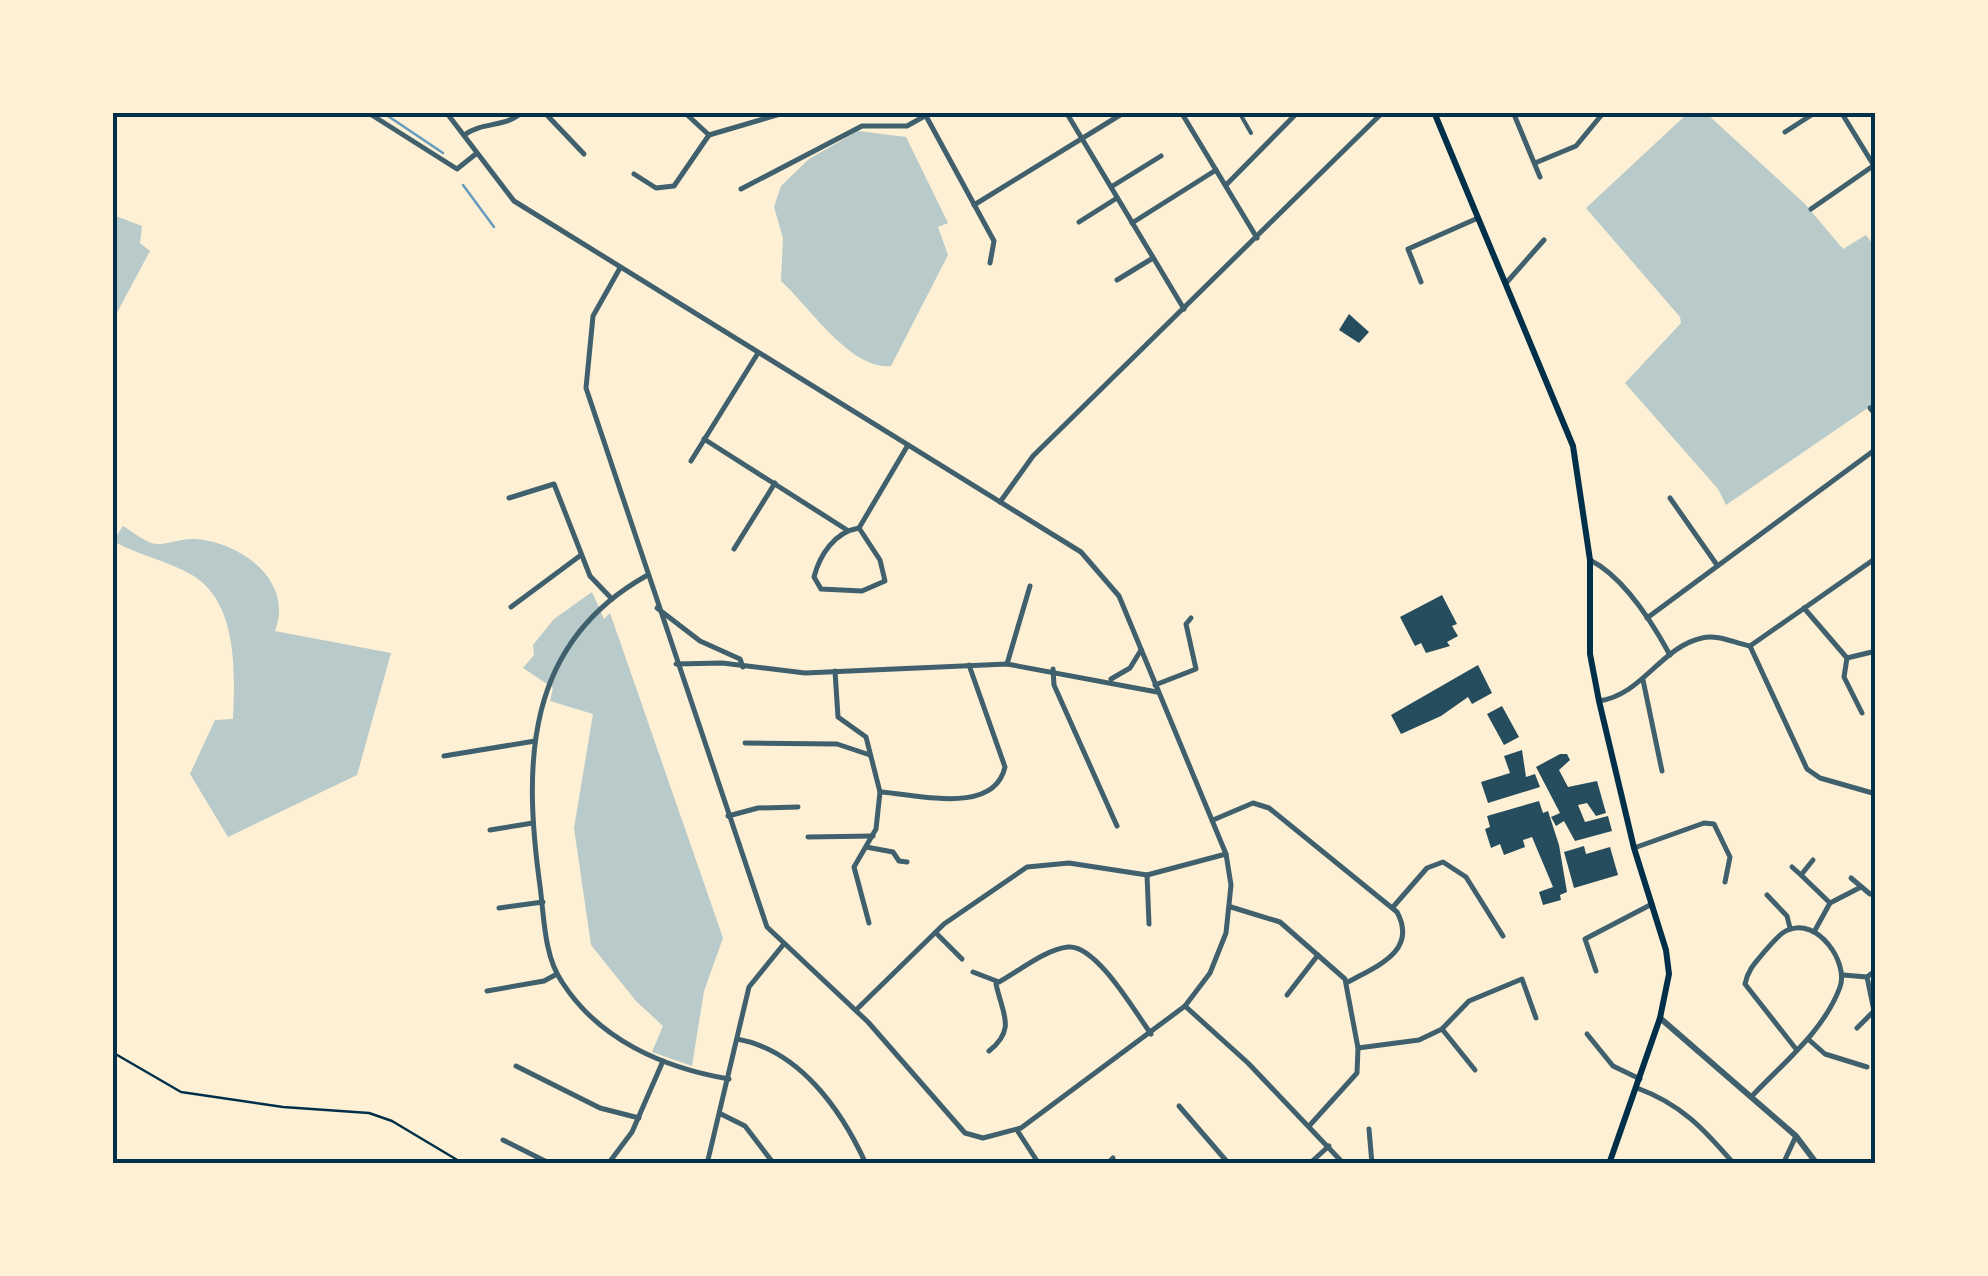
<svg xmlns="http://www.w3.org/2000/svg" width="1988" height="1276" viewBox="0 0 1988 1276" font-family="'Work Sans',sans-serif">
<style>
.green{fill:#b9caca}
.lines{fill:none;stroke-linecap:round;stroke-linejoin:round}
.stream{stroke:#669bbc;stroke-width:2.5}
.building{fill:#264d5e}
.path{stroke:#003049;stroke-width:2.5}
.pedestrian{stroke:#3f606c;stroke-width:4}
.minor{stroke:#3f606c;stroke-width:5}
.tertiary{stroke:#3f606c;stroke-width:6}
.secondary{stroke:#003049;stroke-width:6}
.neatline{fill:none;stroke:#003049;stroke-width:4}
</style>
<rect width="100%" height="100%" fill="#fdf0d5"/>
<g class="green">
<path d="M1688,113H1706L1805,204L1843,249L1866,235L1875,247V403L1726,505L1718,489L1625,383L1681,323L1680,317L1586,208Z"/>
<path d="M858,131L906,137L948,223L938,227L948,255L891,366C850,370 809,306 781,281L783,238L774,207L781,186L809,159Z"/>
<path d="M113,215L142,226L140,243L150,251L113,320Z"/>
<path d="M123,526C132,531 147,544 157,544C170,544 183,538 196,539C243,543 294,582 275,631L391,653L357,775L228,837L190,774L215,720L233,719C235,672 238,602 192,575C168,561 138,555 113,541Z"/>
<path d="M592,592L604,619L610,613L723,938L704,991L692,1066L652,1052L663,1026L636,1001L591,945L574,828L593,714L550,701L553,688L523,668L534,655L533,645L554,619Z"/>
</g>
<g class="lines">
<g class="stream">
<path d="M382,112L443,153"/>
<path d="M463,185L494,227"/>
</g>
</g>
<g class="building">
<path d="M1349,314L1369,332L1359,343L1339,330Z"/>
<path d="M1442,595L1457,624L1452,626L1458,636L1447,642L1450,646L1426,653L1421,643L1415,646L1400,617Z"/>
<path d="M1478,665L1492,693L1472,704L1468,697L1441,716L1401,734L1391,715Z"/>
<path d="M1502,706L1519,737L1504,745L1487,714Z"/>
<path d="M1522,750L1526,777L1535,774L1540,787L1488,803L1481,782L1510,773L1504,756Z"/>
<path d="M1560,754H1567L1570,760L1559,770L1568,787L1597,781L1606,813L1596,816L1587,803L1578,805L1585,822L1608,816L1612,831L1575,841L1564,821L1556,826L1551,817L1560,813L1536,767Z"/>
<path d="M1539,801L1543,813L1548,811L1559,845L1567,892L1560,895L1561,900L1543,905L1539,892L1553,887L1532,837L1523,840L1525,847L1504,855L1500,844L1491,848L1485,829L1490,827L1487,816Z"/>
<path d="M1584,846L1586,854L1610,847L1618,875L1574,888L1564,852Z"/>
</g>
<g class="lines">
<path class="path" d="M112,1052L181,1092L283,1107L369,1113L392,1121L464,1164"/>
<path class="pedestrian" d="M1239,112L1251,133"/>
<g class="minor">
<path d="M367,112L457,169L477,153"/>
<path d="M446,112L514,201L1081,552L1119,596L1226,854L1231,885L1226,933L1210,973L1185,1006L1021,1128L983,1138L965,1133L868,1022L767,927L586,388L593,316L620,268"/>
<path d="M544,112L584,154"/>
<path d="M684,112L709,135L787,112"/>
<path d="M1066,112L1184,309"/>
<path d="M1181,112L1257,238"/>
<path d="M1513,112L1540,177"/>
<path d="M1841,112L1876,169"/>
<path d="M926,116L994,241L990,263"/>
<path d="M1785,132L1816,112"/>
<path d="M464,135C483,121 506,128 522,112"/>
<path d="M1535,163L1576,146L1604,112"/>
<path d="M634,174L656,188L674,186L709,135"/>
<path d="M1226,185L1298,112"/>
<path d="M1111,187L1161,156"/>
<path d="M741,189L862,126H907L932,112"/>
<path d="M974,205L1125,112"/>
<path d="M1811,209L1873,166"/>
<path d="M1079,222L1117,198"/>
<path d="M1132,223L1216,170"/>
<path d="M1117,280L1153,258"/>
<path d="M1421,282L1408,249L1478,218"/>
<path d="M1507,282L1544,240"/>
<path d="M1870,408L1876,415"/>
<path d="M704,439L847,530"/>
<path d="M691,461L758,353"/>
<path d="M509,498L554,484L590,576L612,599"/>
<path d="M1670,498L1717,565"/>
<path d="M1000,502L1033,456L1383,112"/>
<path d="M859,528L880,560L885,581L862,591L821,589L814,577C820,554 835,532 859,528Z"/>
<path d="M859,528L908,445"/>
<path d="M734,549L775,483"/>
<path d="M1590,560C1624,577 1652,622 1670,655"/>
<path d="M646,576C525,644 523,763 540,886C544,916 544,956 562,982C599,1040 664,1068 729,1079"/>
<path d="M511,607L581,555"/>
<path d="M657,608L700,641L740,659L743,667"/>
<path d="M1804,608L1847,658L1876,651"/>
<path d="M1647,618L1876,449"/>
<path d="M1750,646L1807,769L1820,778L1876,794"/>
<path d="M1750,646L1876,558"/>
<path d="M1847,658L1844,677L1862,713"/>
<path d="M676,664L722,663L805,673L1007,664L1157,692"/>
<path d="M1007,664L1030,586"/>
<path d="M1053,669L1054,685L1117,826"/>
<path d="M835,671L838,717L866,737L880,792L876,829L854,867L869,923"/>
<path d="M1111,679L1130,668L1141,650"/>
<path d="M1643,680L1662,771"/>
<path d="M1155,685L1196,669L1186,624L1191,618"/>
<path d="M1599,701C1642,695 1661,647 1702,638C1718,634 1734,643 1750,646"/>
<path d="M745,743L837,744L870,755"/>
<path d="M444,756L535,741"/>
<path d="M880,792C917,794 994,816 1005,767L969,665"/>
<path d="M728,816L758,808L798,807"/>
<path d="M1213,820L1253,803L1269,808L1397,912C1418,951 1377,966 1348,982"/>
<path d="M490,830L533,823"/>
<path d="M808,837L873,836"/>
<path d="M866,847L893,852L899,861L907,862"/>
<path d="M1634,848L1704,823L1714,824L1730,857L1725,882"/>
<path d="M1792,867L1801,875L1813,860"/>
<path d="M1147,875L1149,924"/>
<path d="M1801,875L1830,903"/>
<path d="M1851,878L1870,894"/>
<path d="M1767,895L1787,916L1790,928"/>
<path d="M1231,907L1280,922L1345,979L1358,1048L1357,1073L1310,1125"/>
<path d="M1393,907L1427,868L1443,862L1466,877L1503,936"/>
<path d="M499,908L543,902"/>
<path d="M1814,932L1830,903L1861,887"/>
<path d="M936,933L962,959"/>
<path d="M1596,971L1585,939L1652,904"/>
<path d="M973,972L999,982C1019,971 1046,949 1068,947C1096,944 1135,1012 1151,1034"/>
<path d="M1843,975L1867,977L1876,970"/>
<path d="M487,991L544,981L557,974"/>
<path d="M1287,995L1318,955"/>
<path d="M1185,1006L1248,1063L1344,1164"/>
<path d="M856,1010L944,924L1027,867L1069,863L1147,875L1226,854"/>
<path d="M1857,1028L1874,1011L1867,977"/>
<path d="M1442,1029L1475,1070"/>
<path d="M1587,1034L1613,1066L1640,1079"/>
<path d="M737,1039C799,1050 841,1109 866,1164"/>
<path d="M1808,1039L1825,1054L1867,1067"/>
<path d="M1358,1048L1419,1040L1442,1029L1469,1001L1522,979L1536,1018"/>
<path d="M989,1051C1017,1029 1002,1013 996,984"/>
<path d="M516,1066L600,1108L639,1118"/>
<path d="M1637,1088C1681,1104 1704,1129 1734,1164"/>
<path d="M1752,1096C1783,1063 1824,1031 1840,987C1849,962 1817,917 1788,930C1779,933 1772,944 1765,951C1756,962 1748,969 1745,984L1796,1049"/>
<path d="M1179,1106L1229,1164"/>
<path d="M721,1114L745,1126L774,1164"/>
<path d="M1369,1129L1372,1164"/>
<path d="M1017,1130L1039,1164"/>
<path d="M503,1140L551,1164"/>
<path d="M608,1164L632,1132L663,1061"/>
<path d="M707,1164L749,987L783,945"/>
<path d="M1107,1164L1113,1158"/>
<path d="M1309,1164L1329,1146"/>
<path d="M1783,1164L1796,1136"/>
</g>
<path class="tertiary" d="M1660,1018L1796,1136L1817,1164"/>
<path class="secondary" d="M1434,112L1573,446L1590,560V654L1599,701L1634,848L1666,950L1669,974L1660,1018L1609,1164"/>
</g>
<rect width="1988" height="1276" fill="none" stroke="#fdf0d5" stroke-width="230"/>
<rect x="115" y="115" width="1758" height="1046" class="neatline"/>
</svg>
